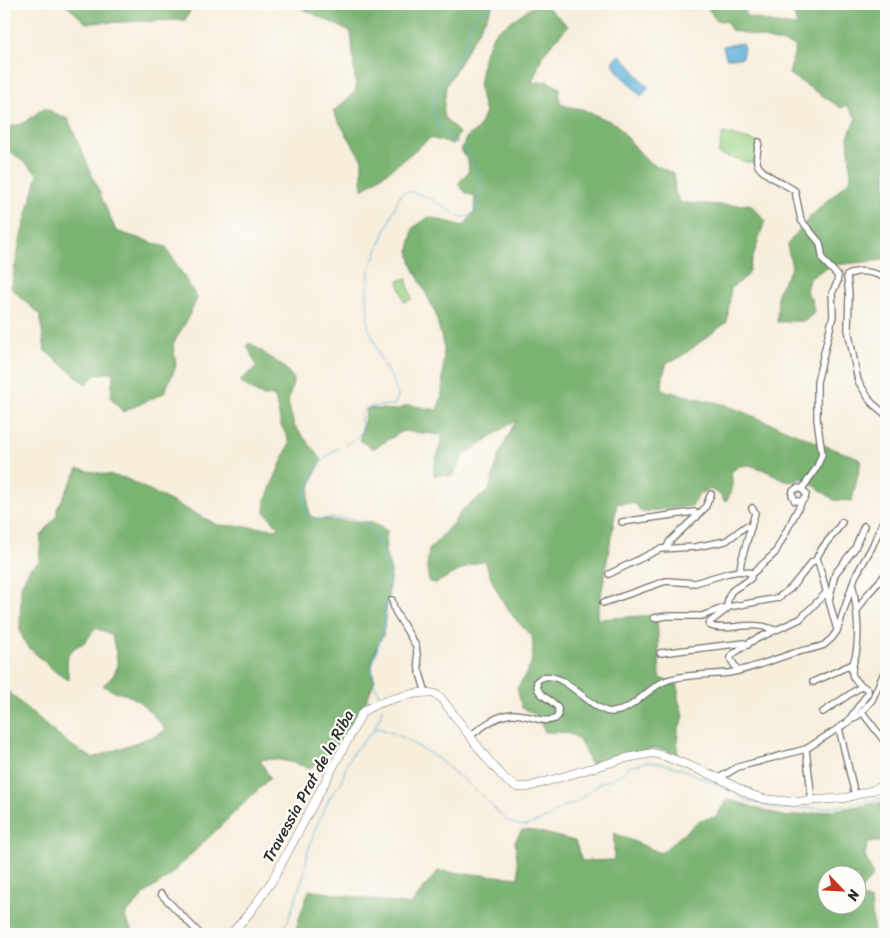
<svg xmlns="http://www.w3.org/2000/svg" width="890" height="938" viewBox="0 0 890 938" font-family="Sriracha,sans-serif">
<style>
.green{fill:#99d184;stroke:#627e58}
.forest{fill:#7ab372;stroke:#526f4e}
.water{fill:#5cb0d8;stroke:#446e82}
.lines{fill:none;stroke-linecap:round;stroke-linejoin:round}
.stream{stroke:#5cb0d8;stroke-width:1}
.minor-casing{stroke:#726f69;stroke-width:8}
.tertiary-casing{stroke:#726f69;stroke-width:9}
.minor{stroke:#fff;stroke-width:5.5}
.tertiary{stroke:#fff;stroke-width:8}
.labels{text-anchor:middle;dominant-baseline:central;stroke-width:4.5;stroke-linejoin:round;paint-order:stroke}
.street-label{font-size:16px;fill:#2b2b2b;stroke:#fdfcf7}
</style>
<rect width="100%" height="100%" fill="#fdfcf7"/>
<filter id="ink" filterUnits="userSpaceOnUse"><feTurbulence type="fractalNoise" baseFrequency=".02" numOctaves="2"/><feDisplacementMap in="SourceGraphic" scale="10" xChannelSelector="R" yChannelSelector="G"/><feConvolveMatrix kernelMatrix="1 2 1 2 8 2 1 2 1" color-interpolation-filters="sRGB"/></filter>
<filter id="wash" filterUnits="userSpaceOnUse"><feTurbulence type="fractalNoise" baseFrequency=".0096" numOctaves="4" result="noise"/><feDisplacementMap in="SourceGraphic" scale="20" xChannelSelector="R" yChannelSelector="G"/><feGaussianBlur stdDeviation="1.12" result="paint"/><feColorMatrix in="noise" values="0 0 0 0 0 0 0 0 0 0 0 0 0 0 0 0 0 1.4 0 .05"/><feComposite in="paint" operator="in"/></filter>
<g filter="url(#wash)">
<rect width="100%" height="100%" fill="#f7eedc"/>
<g class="green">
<path d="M723,133L758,142L754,164L718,154Z"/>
<path d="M406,278L412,299L404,302L398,281Z"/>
</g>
<g class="forest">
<path d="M65,4H194L185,20L86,23Z"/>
<path d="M293,4H494L446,86L443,116L459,133L453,144L430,138L393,168L362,190V160L333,112L356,91L351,32Z"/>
<path d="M536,4H544L568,26L543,54L532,83L546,81L560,88L559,100L565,106L582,109L616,124L647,161L674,174L675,193L681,203C704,203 727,207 750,204L765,220L747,276L731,288L727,322L679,358L667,362L663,376L662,390L726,405L836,450L854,456L861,461L852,501L834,500L804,478L790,482L764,470L749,465L739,466L731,472C733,483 733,494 725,502L719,494L710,489L699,494L692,506L641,512L636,504L617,503L597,619L657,615L660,678L678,685V699L684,717L678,730L677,754L655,748L590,764C578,734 577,732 545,732L535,714L522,708L517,688C530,668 535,661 532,636C509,616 494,590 485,561L470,565L436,583L429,582L427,567L429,550L453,523L463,509L489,491L499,455L516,420L464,455L453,476L434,475V467L443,435L403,431L373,449L362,442L360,439L367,408L396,410L409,405L437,410L442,395L444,348L435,312L412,265L409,251L413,228L429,217L464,226L474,212L475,197L465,192L458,184L469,171L468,161L461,150L466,138L478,129L485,113L479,88L483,58L494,33Z"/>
<path d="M688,4H743L745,5L746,16L777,24L797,26L791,4H886V261L883,260L835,265L824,269L809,279L806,291L812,300L814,313L805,321L777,322L778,291L792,267L787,245L810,217L851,179L848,137L856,118L846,105L841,108L789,74L796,46L731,30L727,22L716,20L707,7L686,9Z"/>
<path d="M44,108L68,119L116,231L166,247L197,298L186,322L173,344L176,366L164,393L123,412L111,398L113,372L95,375L86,384L45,351L40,315L11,288L21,236L38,174L9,150L4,152V128L22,124Z"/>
<path d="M250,343L284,367L294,379L288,403L294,425L322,460C312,480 305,493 310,516L320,519L341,521L373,522L387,531L385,551L391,572L383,636C375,650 368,665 375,680L366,701L339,745L310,768C293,763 278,757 260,760L270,778L167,878L147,892L126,914L125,917L130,927L137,934H4V688C32,712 60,742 93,758L157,735L166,730C157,720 144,703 132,697C121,692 113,693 103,685C125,669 116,658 112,635L95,628L85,643L77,646L68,654L67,667L69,680L58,674L26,645L20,631L21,586L30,568L39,562L41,536L57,515V509L78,469L125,478L218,525L280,529L265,512V501L290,442L281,425L275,397L269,395L263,397C256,391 247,388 240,381L257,367L247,345Z"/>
<path d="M727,799L786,817L886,802V842H868L865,855L873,876L858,893V876H828V906H858V896L871,901L874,934H292L296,928L309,890L410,905L438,871L519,878L515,841L522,830L536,831L575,841L582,861L614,860V833L661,853L700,820L716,817Z"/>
</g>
<g class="water">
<path d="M742,43L744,48L742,58H726L723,46Z"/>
<path d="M621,55L649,88L641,96L618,72L612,61Z"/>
</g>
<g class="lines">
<g class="stream">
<path d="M458,143C450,136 436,127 434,114C430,93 452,74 460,56C466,44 466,32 474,20C478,14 488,8 495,4"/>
<path d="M457,215C479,226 483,188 480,173C478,164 468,154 463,147"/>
<path d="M345,445C349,442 355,440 358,436C363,431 362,426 361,420C360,403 383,406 394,405L398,397L394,383L381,361L375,342L368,327L367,293L369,271L399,197L403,192C417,189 442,205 454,213"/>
<path d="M338,448C332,452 325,458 320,463C313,473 296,508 309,516C315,521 325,518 332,518C341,519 353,517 362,522C380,531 385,566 387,584"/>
<path d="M386,590L387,595"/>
<path d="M381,698L374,684L371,670L383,630L386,599"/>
<path d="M374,729L381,715L382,708"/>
<path d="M279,934L288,921L305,871L308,851L315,829L330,797L341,783L347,763L355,750L374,730L379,728L402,737L437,758L478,792L507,821L517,825L527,826L548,817L562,807L576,802L600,783L612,779L625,771L629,767L646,762L660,763L682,769L716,784L746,800L777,809L826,808L886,798"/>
</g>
</g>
</g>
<g filter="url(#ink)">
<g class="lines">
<g class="minor-casing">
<g id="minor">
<path d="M759,142C758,148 756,156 757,162C758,174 787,184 795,191L801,220L820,243L823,260L838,276"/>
<path d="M847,276L849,295L848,329L858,381L871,402L886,415"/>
<path d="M847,276C858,268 875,273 886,278"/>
<path d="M802,489L806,494L805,498L802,501H795L792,495L793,491L797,488L802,489L817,467L822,454L817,419V382L833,316L832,293L837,283L838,276"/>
<path d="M622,522L694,512L697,517"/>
<path d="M667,547L670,541L705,508L711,494"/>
<path d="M816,560C822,543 834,537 842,522"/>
<path d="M740,571L741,562L755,513L752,508"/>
<path d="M751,573V578C737,591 728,584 727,609L710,622L709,625C722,633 755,619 774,630"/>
<path d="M609,574L660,549L695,547L726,541L746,526L751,528"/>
<path d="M392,600L395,611L416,646L419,670L426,693"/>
<path d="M829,601L835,574L855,548L864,526"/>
<path d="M603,603L666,581L695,583L728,573L740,571L753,573L775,553L802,501"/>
<path d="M857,611L867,595L886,574"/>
<path d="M654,618L667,616H702L723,608L778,598L791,588L812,562L816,560L818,561L837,630"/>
<path d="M660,653L744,643L748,645"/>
<path d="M738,671L730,658L733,654L752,641L800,619L826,593"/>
<path d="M813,682L853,664"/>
<path d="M823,712L862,686"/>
<path d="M862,712L886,743"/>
<path d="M848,721L868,693V690C863,686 856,683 853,677C850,670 854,661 856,654C860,632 857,609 853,587"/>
<path d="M839,728L855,795"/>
<path d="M470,736C482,727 497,715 512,714C526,713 541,724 555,719L558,716V708C551,698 535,696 537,681C559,661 591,714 613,712C635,710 648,686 668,680C686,674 710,675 729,673C751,669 772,660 794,653C804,650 814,649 824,645L832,638L837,631L855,577L872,547L886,514"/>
<path d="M806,749L812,801"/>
<path d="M719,778L738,767L806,749L859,715L872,700L886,668"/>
<path d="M161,894L200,934"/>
</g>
</g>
<g class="tertiary-casing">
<path id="tertiary" d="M231,934L251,911L272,881L362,713C372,703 415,691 430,693C434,693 437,695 441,698L488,760L507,781L517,787H528L626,758L653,753L667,757L719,778L749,794L764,799L793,802L845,798L873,790L886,784"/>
</g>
<use href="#minor" class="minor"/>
<use href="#tertiary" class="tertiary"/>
</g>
</g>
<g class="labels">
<g class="street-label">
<text transform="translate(308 786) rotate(-61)">Travessia Prat de la Riba</text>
</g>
</g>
<rect width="890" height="938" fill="none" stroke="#fdfcf7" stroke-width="20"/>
<g transform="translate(842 890) rotate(115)"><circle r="24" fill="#fdfcf7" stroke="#a9a8a5"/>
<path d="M0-4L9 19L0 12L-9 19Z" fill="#c8321e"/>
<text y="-8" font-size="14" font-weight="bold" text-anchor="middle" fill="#2b2b2b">N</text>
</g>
</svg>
